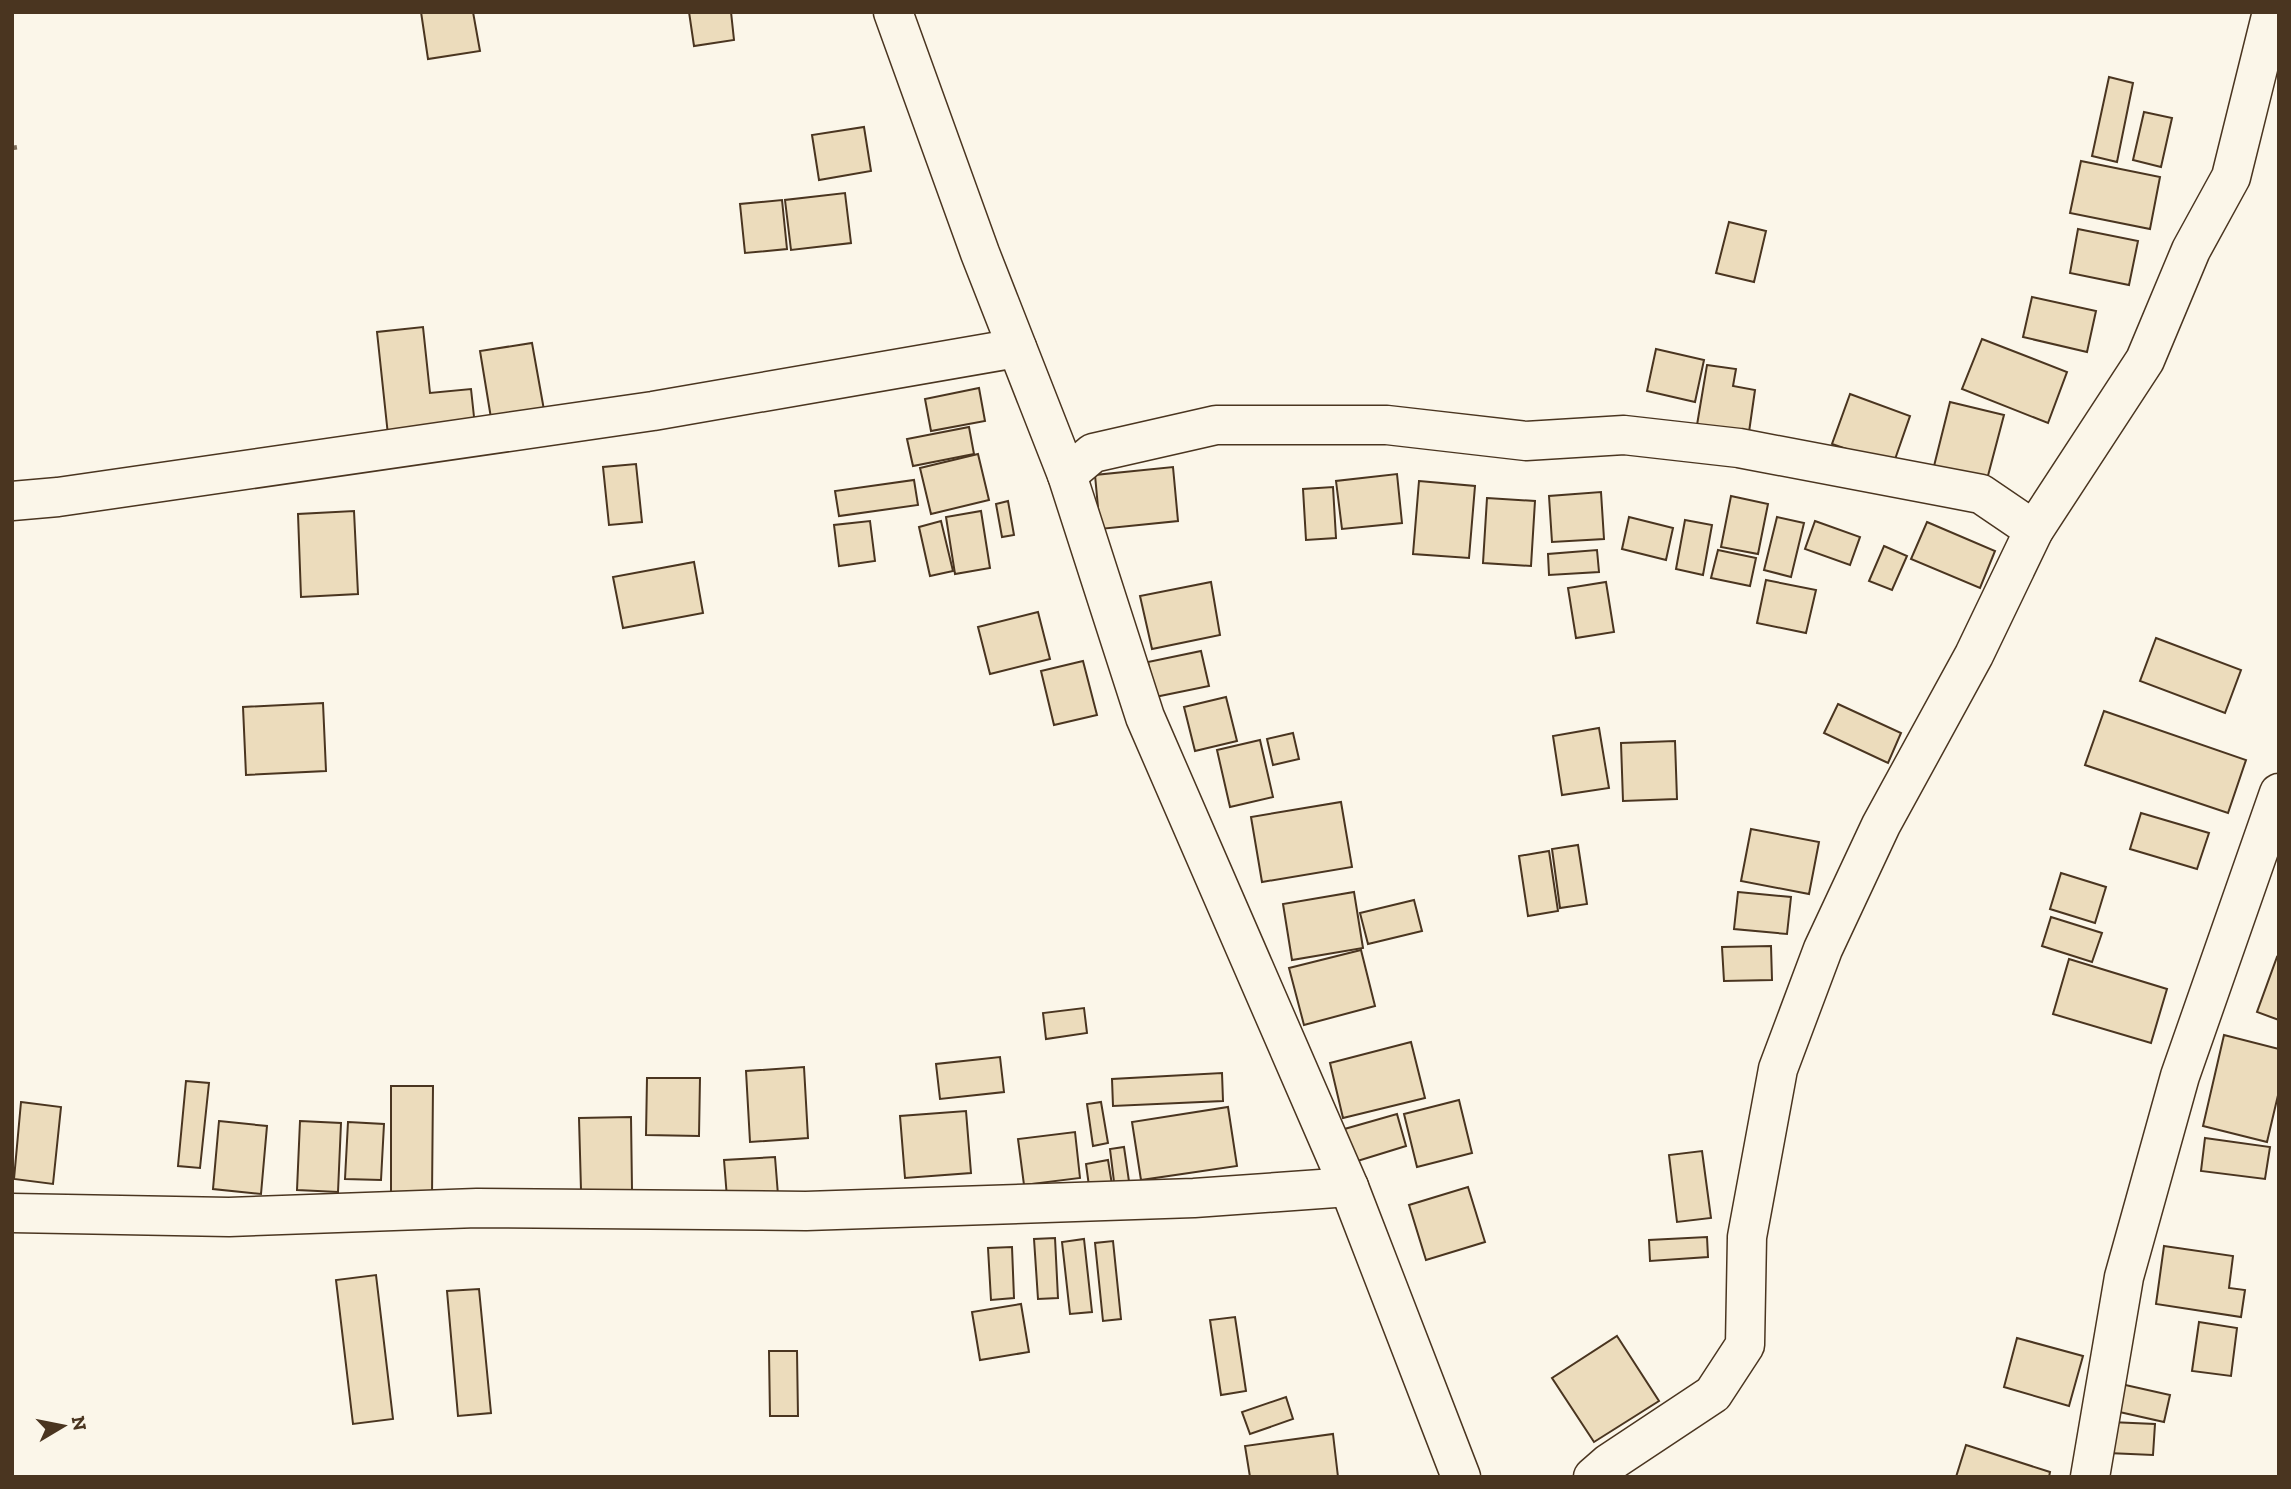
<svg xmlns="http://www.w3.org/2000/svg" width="2291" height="1489" viewBox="0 0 2291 1489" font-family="'Zilla Slab',serif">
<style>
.building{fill:#ecdcbc;stroke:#4a3520;stroke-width:2}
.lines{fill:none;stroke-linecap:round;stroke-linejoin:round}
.minor-casing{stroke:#4a3520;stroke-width:41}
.path{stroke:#7f6f5c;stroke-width:4.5;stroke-dasharray:5 3.5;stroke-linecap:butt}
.minor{stroke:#fbf6e9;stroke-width:38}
</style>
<rect width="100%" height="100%" fill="#fbf6e9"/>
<g class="building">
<path d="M421,12H473L480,51L428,59Z"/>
<path d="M689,12H731L734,40L694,46Z"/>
<path d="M2109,77L2133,83L2117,162L2092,156Z"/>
<path d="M2144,112L2172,118L2161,167L2133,160Z"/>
<path d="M864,127L871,171L819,180L812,135Z"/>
<path d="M2081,161L2160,177L2150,229L2070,213Z"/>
<path d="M845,193L851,243L791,250L785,200Z"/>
<path d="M782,200L787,249L745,253L740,204Z"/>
<path d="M1729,222L1766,231L1754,282L1716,273Z"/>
<path d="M2078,229L2138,241L2129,285L2070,273Z"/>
<path d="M2032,297L2096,311L2087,352L2023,337Z"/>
<path d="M423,327L430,393L471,389L475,426L388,435L377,332Z"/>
<path d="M1982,339L2067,372L2048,423L1962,389Z"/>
<path d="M532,343L544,410L491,418L480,351Z"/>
<path d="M1656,349L1704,360L1695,402L1647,391Z"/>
<path d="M1707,365L1736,369L1733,386L1755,390L1748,439L1696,431Z"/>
<path d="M979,388L985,421L931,431L925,399Z"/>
<path d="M1850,394L1910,416L1893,465L1832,444Z"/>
<path d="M1950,402L2004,415L1985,487L1932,474Z"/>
<path d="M969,427L974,454L913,466L907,439Z"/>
<path d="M978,454L989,500L931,514L920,468Z"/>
<path d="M636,464L642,522L609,525L603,467Z"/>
<path d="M1173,467L1178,521L1100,529L1095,475Z"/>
<path d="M1397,474L1402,523L1342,529L1336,481Z"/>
<path d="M914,480L918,505L839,516L835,491Z"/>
<path d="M1419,481L1475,486L1469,558L1413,554Z"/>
<path d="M1333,487L1336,538L1306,540L1303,489Z"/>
<path d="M1601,492L1604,539L1552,542L1549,496Z"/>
<path d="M1731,496L1768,504L1758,554L1721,547Z"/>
<path d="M1487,498L1535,501L1531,566L1483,563Z"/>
<path d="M1008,501L1014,535L1002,537L996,504Z"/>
<path d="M354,511L358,594L301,597L298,514Z"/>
<path d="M981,511L990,568L955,574L946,517Z"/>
<path d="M1629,517L1673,528L1666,560L1622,549Z"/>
<path d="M1777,517L1804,523L1791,577L1764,570Z"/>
<path d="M1685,520L1712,525L1703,575L1676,569Z"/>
<path d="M870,521L875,561L839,566L834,525Z"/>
<path d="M941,521L953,571L930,576L919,527Z"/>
<path d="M1815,521L1860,537L1850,565L1805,549Z"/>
<path d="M1927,522L1995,551L1980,588L1911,559Z"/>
<path d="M1884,546L1907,556L1892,590L1869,581Z"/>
<path d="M1597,550L1599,572L1549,575L1548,554Z"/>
<path d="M1718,550L1756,558L1750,586L1711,578Z"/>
<path d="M694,562L703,613L623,628L613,577Z"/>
<path d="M1766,580L1816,590L1806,633L1757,623Z"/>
<path d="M1211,582L1220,635L1152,649L1140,596Z"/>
<path d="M1606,582L1614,632L1576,638L1568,588Z"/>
<path d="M1038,612L1050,659L990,674L978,627Z"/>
<path d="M2156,638L2241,670L2225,713L2140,681Z"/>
<path d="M1201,651L1209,686L1155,697L1148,662Z"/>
<path d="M1083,661L1097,715L1054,725L1041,671Z"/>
<path d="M1226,697L1237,741L1195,751L1184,707Z"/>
<path d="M323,703L326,771L246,775L243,707Z"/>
<path d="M1838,704L1901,733L1888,763L1824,733Z"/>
<path d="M2104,711L2246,760L2228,813L2085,765Z"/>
<path d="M1599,728L1609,788L1562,795L1553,736Z"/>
<path d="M1293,733L1299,759L1273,765L1267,739Z"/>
<path d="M1260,740L1273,797L1230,807L1217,750Z"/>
<path d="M1675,741L1677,799L1623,801L1621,743Z"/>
<path d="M1341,802L1352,867L1262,882L1251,817Z"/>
<path d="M2141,813L2209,833L2197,869L2130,849Z"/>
<path d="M1751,829L1819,842L1809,894L1741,881Z"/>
<path d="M1578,845L1587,904L1560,908L1552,849Z"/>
<path d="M1549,851L1558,911L1528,916L1519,856Z"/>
<path d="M2061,873L2106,887L2095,923L2050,909Z"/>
<path d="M1354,892L1363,948L1292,960L1283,904Z"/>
<path d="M1738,892L1791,897L1787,934L1734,929Z"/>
<path d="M1414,900L1422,931L1368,944L1360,913Z"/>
<path d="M2051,917L2102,933L2092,962L2042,946Z"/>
<path d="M1771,946L1772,980L1724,981L1722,947Z"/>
<path d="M1361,950L1375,1006L1304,1025L1289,968Z"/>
<path d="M2277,957L2279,958V1020L2257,1012Z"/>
<path d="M2069,959L2167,989L2151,1043L2053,1014Z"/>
<path d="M1084,1008L1087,1033L1046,1039L1043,1013Z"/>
<path d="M2224,1035L2279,1049V1091L2267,1142L2203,1126Z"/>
<path d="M1411,1042L1425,1098L1343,1118L1330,1063Z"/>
<path d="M1000,1057L1004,1092L940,1099L936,1064Z"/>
<path d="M804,1067L808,1138L750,1142L746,1071Z"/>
<path d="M1222,1073L1223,1101L1113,1106L1112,1079Z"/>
<path d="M647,1078H700L699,1136L646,1135Z"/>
<path d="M186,1081L209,1083L200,1168L178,1166Z"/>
<path d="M391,1086H433L432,1197H391Z"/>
<path d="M1459,1100L1472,1153L1417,1167L1404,1114Z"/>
<path d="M21,1102L61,1107L53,1184L14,1179Z"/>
<path d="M1101,1102L1108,1143L1093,1146L1087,1104Z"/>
<path d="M1228,1107L1237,1166L1141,1180L1132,1122Z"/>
<path d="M966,1111L971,1173L905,1178L900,1116Z"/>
<path d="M1397,1114L1406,1146L1351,1163L1341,1130Z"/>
<path d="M631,1117L632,1190H581L579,1118Z"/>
<path d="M219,1121L267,1126L261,1194L213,1189Z"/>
<path d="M300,1121L341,1123L338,1192L297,1190Z"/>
<path d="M348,1122L384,1124L381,1180L345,1179Z"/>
<path d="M1075,1132L1080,1178L1024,1185L1018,1139Z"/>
<path d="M2205,1138L2270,1147L2265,1179L2201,1171Z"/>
<path d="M1124,1147L1131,1195L1116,1198L1110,1149Z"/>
<path d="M1702,1151L1711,1218L1677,1222L1669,1155Z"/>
<path d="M775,1157L778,1195L727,1198L724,1160Z"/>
<path d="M1108,1160L1114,1197L1091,1201L1086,1164Z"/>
<path d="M1468,1187L1485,1242L1426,1260L1409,1205Z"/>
<path d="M1707,1237L1708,1257L1650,1261L1649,1240Z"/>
<path d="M1055,1238L1058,1298L1038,1299L1034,1239Z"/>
<path d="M1084,1239L1092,1312L1070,1314L1062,1242Z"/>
<path d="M1113,1241L1121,1319L1103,1321L1095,1243Z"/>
<path d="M2164,1246L2233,1256L2229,1288L2245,1290L2241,1317L2156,1304Z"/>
<path d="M1012,1247L1014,1298L991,1300L988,1248Z"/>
<path d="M376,1275L393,1419L353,1424L336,1280Z"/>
<path d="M479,1289L491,1413L458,1416L447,1291Z"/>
<path d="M1021,1304L1029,1352L980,1360L972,1312Z"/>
<path d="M1235,1317L1246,1391L1221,1395L1210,1320Z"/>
<path d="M2199,1322L2237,1328L2231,1376L2192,1371Z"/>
<path d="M1617,1336L1659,1401L1594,1442L1552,1378Z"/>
<path d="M2017,1338L2083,1356L2069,1406L2004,1387Z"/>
<path d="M769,1351H797L798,1416H770Z"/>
<path d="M2112,1382L2170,1395L2164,1422L2106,1409Z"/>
<path d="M1286,1397L1293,1419L1250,1434L1242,1412Z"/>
<path d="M2110,1422L2155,1424L2153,1455L2108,1453Z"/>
<path d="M1333,1434L1338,1477H1250L1245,1446Z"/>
<path d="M1966,1445L2050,1472L2049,1477H1956Z"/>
</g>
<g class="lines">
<g class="minor-casing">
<g id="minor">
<path d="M893,12L980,253L1067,475L1145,717L1349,1187L1461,1477"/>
<path d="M1067,475L1093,453L1216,425H1387L1526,441L1624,435L1739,448L1981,494L2034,530"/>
<path d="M12,501L58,497L653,411L1017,348"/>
<path d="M12,1213L229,1217L477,1208L806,1211L1194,1198L1349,1187"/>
<path d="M1593,1477L1609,1463L1713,1394L1745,1345L1747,1237L1778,1069L1823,949L1881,825L1974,655L2034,530L2145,360L2191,250L2231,177L2272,12"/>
<path d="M2090,1477L2124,1277L2180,1076L2279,793"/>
</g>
</g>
<path class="path" d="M12,148L18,147"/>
<use href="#minor" class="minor"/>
</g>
<rect width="2291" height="1489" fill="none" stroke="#4a3520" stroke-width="28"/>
<g transform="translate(63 1426) rotate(80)" stroke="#fbf6e9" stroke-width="5" paint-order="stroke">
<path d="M0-5L12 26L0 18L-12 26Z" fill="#4a3520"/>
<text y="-10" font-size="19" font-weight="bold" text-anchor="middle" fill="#4a3520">N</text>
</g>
</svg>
